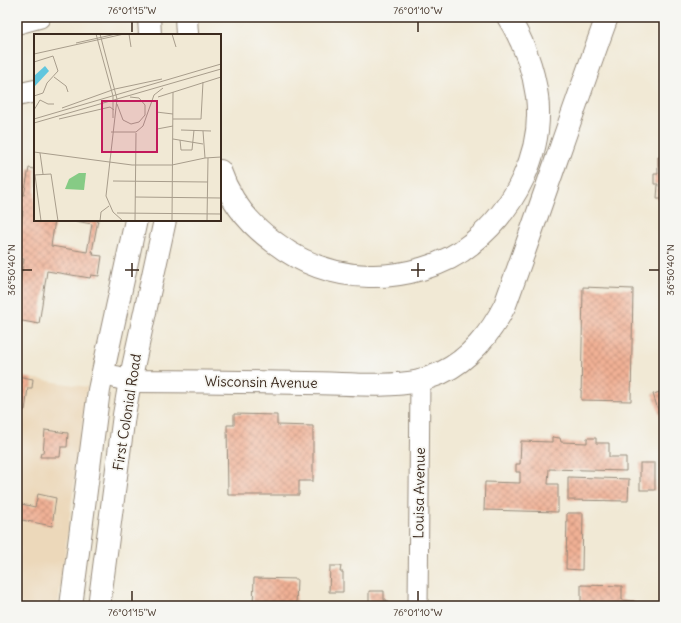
<svg xmlns="http://www.w3.org/2000/svg" width="681" height="623" viewBox="0 0 681 623" font-family="Delius,sans-serif">
  <defs>
    <pattern id="building-cross-hatch" width="8" height="8" patternUnits="userSpaceOnUse"><rect width="8" height="8" fill="#f0b094"/><path d="M0 0l8 8M0 8l8-8" fill="none" stroke="#c48f78"/></pattern>
  </defs>
  <rect width="100%" height="100%" fill="#f6f6f2"/>
  <filter id="ink" filterUnits="userSpaceOnUse"><feTurbulence type="fractalNoise" baseFrequency=".025" numOctaves="2"/><feDisplacementMap in="SourceGraphic" scale="8" xChannelSelector="R" yChannelSelector="G"/><feConvolveMatrix kernelMatrix="1 2 1 2 8 2 1 2 1" color-interpolation-filters="sRGB"/></filter>
  <filter id="wash" filterUnits="userSpaceOnUse"><feTurbulence type="fractalNoise" baseFrequency=".012" numOctaves="4" result="noise"/><feDisplacementMap in="SourceGraphic" scale="16" xChannelSelector="R" yChannelSelector="G"/><feGaussianBlur stdDeviation="0.9" result="paint"/><feColorMatrix in="noise" values="0 0 0 0 0 0 0 0 0 0 0 0 0 0 0 0 0 1.4 0 .05"/><feComposite in="paint" operator="in"/></filter>
  <g filter="url(#wash)">
    <rect width="100%" height="100%" fill="#f1e9d5"/>
    <!-- built -->
    <polygon fill="#ecd8ba" points="17,376 87,387 58,606 17,606"/>
    <g id="blocks">
      <!-- building -->
      <g fill="url(#building-cross-hatch)">
        <polygon points="663,65 664,65 664,84 661,83"/>
        <polygon points="658,157 664,158 664,199 657,199 658,184 654,184 654,174 658,174"/>
        <polygon points="29,168 35,169 35,220 55,220 51,246 87,252 92,224 70,220 98,220 92,252 94,252 93,255 102,256 99,276 91,275 90,278 47,271 39,324 17,320 17,293 18,293 24,259 17,258 17,247 23,211 17,210 17,194 24,195"/>
        <polygon points="583,287 633,289 631,401 581,400"/>
        <polygon points="17,376 33,379 32,388 28,388 25,410 17,409"/>
        <polygon points="664,391 664,418 661,419 653,394"/>
        <polygon points="234,414 277,415 277,425 313,426 313,481 299,481 299,495 228,495 227,425 234,425"/>
        <polygon points="45,430 68,433 67,447 61,447 60,457 40,457 41,453 43,453"/>
        <polygon points="552,437 560,438 561,442 587,443 587,438 596,438 596,443 609,443 609,457 626,457 626,471 549,469 548,484 558,484 558,512 484,510 485,482 520,483 520,472 516,472 516,464 520,464 521,441 552,442"/>
        <rect x="640" y="463" width="15" height="27"/>
        <polygon points="568,477 629,479 628,501 568,500"/>
        <polygon points="38,494 56,498 52,526 17,519 17,503 35,507"/>
        <polygon points="567,513 583,513 582,570 566,569"/>
        <polygon points="330,566 341,566 340,572 343,572 343,592 329,592"/>
        <polygon points="254,578 297,579 296,606 253,606"/>
        <polygon points="581,585 622,586 622,600 634,601 634,606 581,606"/>
        <polygon points="369,591 384,591 384,600 387,600 387,606 369,606"/>
      </g>
    </g>
  </g>
  <g filter="url(#ink)">
    <use href="#blocks" fill-opacity="0" stroke="#968a7a" stroke-width="1"/>
    <g fill="none" stroke-linecap="round" stroke-linejoin="round">
      <defs>
        <polyline id="minor" points="418,606 420,381"/>
        <g id="major">
          <polyline points="149,17 150,35"/>
          <polyline points="186,17 187,35"/>
          <path d="M116,377L130,381C189,381 248,382 307,383C345,383 383,388 420,381"/>
          <polyline points="71,606 99,390 136,220"/>
          <polyline points="99,606 124,415 130,381 165,220"/>
        </g>
        <g id="highway">
          <polyline points="17,23 39,17"/>
          <polyline points="187,34 187,35"/>
          <polyline points="17,95 35,91"/>
          <path d="M220,171C230,200 249,224 274,242C301,263 334,275 369,276C402,277 445,266 471,244C515,209 544,153 537,96C533,67 523,41 508,17"/>
          <path d="M420,381C427,378 434,376 441,373C469,360 491,333 505,305C540,209 572,113 607,17"/>
        </g>
      </defs>
      <!-- minor casing -->
      <use href="#minor" stroke="#968a7a" stroke-width="21"/>
      <!-- major casing -->
      <use href="#major" stroke="#968a7a" stroke-width="24"/>
      <!-- highway casing -->
      <use href="#highway" stroke="#968a7a" stroke-width="24"/>
      <!-- minor -->
      <use href="#minor" stroke="#fff" stroke-width="19"/>
      <!-- major -->
      <use href="#major" stroke="#fff" stroke-width="22"/>
      <!-- highway -->
      <use href="#highway" stroke="#fff" stroke-width="22"/>
    </g>
  </g>
  <!-- ticks -->
  <path fill="none" stroke="#3b2a1e" stroke-width="1.5" d="M132,22V32M418,22V32M132,263V277M418,263V277M22,270H32M125,270H139M411,270H425M649,270H659M132,591V601M418,591V601"/>
  <g text-anchor="middle" stroke-width="3.5" stroke-linejoin="round" paint-order="stroke">
    <!-- street labels -->
    <g font-size="14" fill="#3b2a1e" stroke="#f6f6f2">
      <text transform="translate(261 382) rotate(1)" y="5">Wisconsin Avenue</text>
      <text transform="translate(127 412) rotate(-81)" y="5">First Colonial Road</text>
      <text transform="translate(419 493) rotate(-89)" y="5">Louisa Avenue</text>
    </g>
  </g>
  <!-- overview -->
  <g transform="translate(34 34)">
    <rect width="187" height="187" fill="#f1e9d5"/>
    <path d="M45,139H52L50,156L31,155L35,145Z" fill="#86cb85"/>
    <path d="M11,32L15,37L1,52L0,42Z" fill="#61c6de"/>
    <path fill="none" stroke="#a89d8c" stroke-width="1" d="M62,0L79,62V84M66,0L83,65L72,162L79,178L89,187M95,0L97,13M138,0L142,13M42,9L82,0M0,20L90,0M0,28L19,22L24,37L13,49L9,59L0,62M20,43L32,52L34,58M124,63L187,43M83,70L89,86L97,90L105,88L111,81V71L105,64L96,63M28,74L81,55L128,45M0,76L6,66L14,70H20M122,78L139,80M0,85L187,30M25,85L76,73L80,76M139,85H167L169,48M0,89L187,35M123,95L139,92M147,96L177,97M169,97L171,124M77,98H102M102,98L109,92L120,61L129,54M139,105L169,110M146,106L147,116H158L160,96M0,118L98,131H138L171,124L187,123M6,119L9,140M0,141L17,140L24,187M1,141L7,187M79,147L174,148M101,163L187,164M83,179L187,180M66,187L67,178L75,172M101,187L102,99M138,187L139,58M173,187L174,124"/>
    <path fill="#c2185b" fill-opacity="0.15" stroke="#c2185b" stroke-width="2" d="M68,67H123V118H68Z"/>
    <rect width="187" height="187" fill="none" stroke="#3b2a1e" stroke-width="2"/>
  </g>
  <!-- margin -->
  <rect width="681" height="623" fill="none" stroke="#f6f6f2" stroke-width="44"/>
  <rect x="22" y="22" width="637" height="579" fill="none" stroke="#3b2a1e" stroke-width="1.5"/>
  <g font-size="10" text-anchor="middle" fill="#3b2a1e">
    <text x="132" y="14">76°01'15"W</text>
    <text x="418" y="14">76°01'10"W</text>
    <text transform="translate(11 270) rotate(-90)" y="4">36°50'40"N</text>
    <text transform="translate(670 270) rotate(-90)" y="4">36°50'40"N</text>
    <text x="132" y="616">76°01'15"W</text>
    <text x="418" y="616">76°01'10"W</text>
  </g>
</svg>
